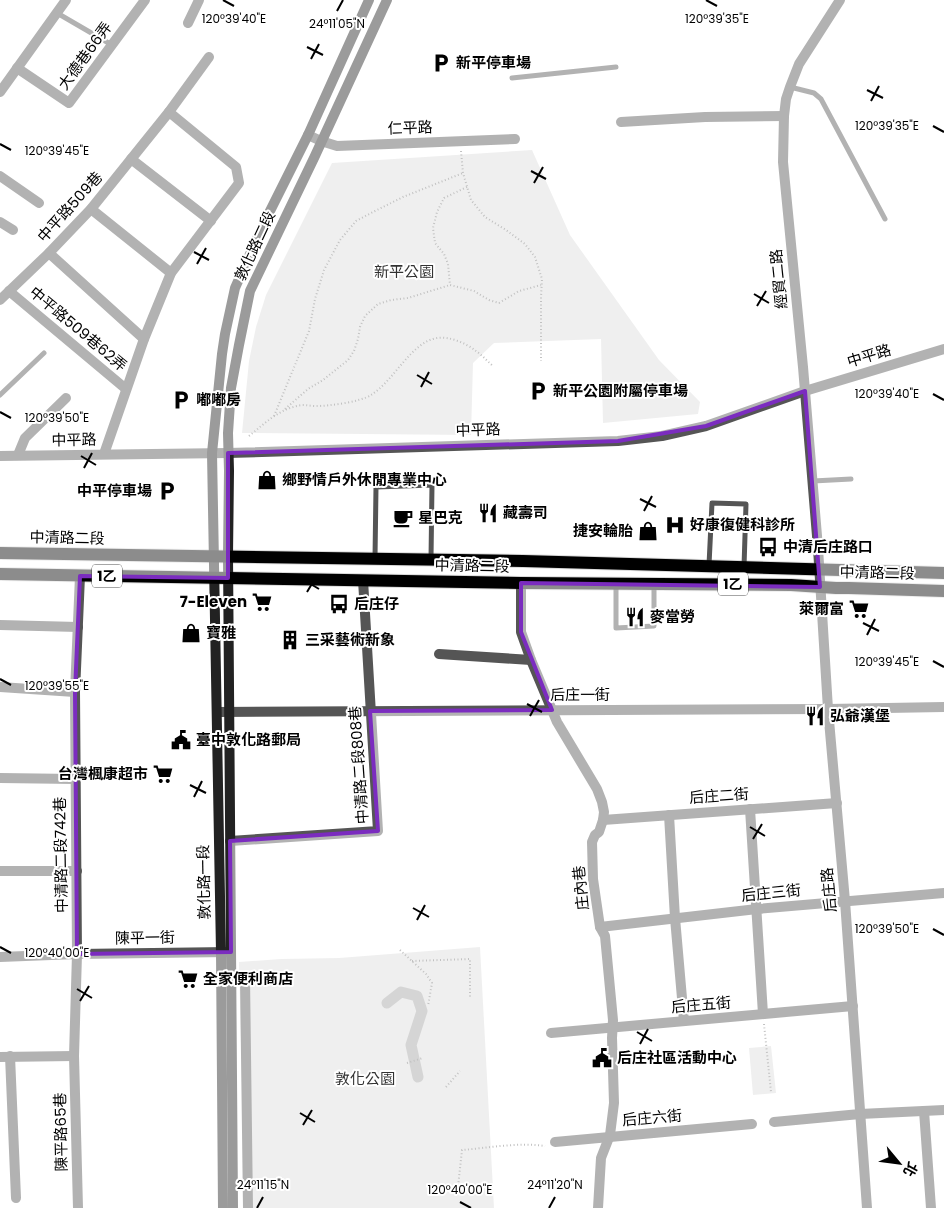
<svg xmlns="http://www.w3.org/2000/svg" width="944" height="1208" viewBox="0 0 944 1208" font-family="Poppins,'Noto Sans TC',sans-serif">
  <rect width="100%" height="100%" fill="#fff"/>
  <!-- green -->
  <g fill="#dcdcdc">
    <polygon points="532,150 570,235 659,360 700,402 698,414 603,423 601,339 494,343 473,363 471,435 242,433 249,361 256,327 266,295 332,163"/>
    <polygon points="480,947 494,1208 245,1208 239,962 281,959 339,958"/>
    <polygon points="771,1046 776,1093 753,1095 749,1048"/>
  </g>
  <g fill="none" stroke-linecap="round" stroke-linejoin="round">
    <!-- canal -->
    <polyline stroke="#a3a3a3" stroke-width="11" points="387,1003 401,992 417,996 422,1011 411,1045 418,1077"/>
    <defs>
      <g id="primary">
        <polyline points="0,553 523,561 944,573"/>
        <polyline points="0,574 521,583 791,585 836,588 849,588 944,591"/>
      </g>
    </defs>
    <!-- primary casing -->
    <use href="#primary" stroke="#dbdbdb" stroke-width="14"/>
    <!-- path -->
    <g stroke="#777" stroke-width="2" stroke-dasharray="1 2.5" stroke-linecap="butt">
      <polyline points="461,151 463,173 471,200 485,217 506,230 525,244 535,257 542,279 541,297 541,361"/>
      <polyline points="467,187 444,198 437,212 433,228 435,243 444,254 448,264 450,285 474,291 489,300 499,303 519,291 541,285"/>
      <polyline points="285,409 308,389 323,380 348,360 354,351 358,339 360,327 365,316 378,304 391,300 408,298 450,285"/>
      <polyline points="274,416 309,331 315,299 324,270 340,240 356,221 375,211 403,197 463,173"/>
      <path d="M249,436C264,424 278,410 297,406C303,404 309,406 316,406C330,406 360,402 371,395C394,381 411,342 437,338C449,336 466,343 476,351C482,355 487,361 493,366"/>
      <polyline points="400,950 426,974 432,983 428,1006"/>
      <polyline points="412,961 470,959 470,997"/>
      <polyline points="764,1024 771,1092"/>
      <polyline points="407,1063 423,1058"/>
      <polyline points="446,1087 460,1071"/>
      <path d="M457,1196L462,1150C487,1148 520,1142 545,1146"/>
    </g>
    <!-- lane -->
    <g stroke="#555" stroke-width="5">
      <polyline points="57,13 112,45"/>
      <polyline points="512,78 616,67"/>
      <polyline points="790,87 814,93 821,99 885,219"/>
      <polyline points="0,395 44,353"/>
      <polyline points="813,481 851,479"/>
      <polyline points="375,558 376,487 432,485 431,559"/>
      <polyline points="709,565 712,503 746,504 744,567"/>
      <polyline points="616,584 616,628 654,626 654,586"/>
    </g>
    <!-- street -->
    <g stroke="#555" stroke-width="10">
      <polyline points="840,0 799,64 790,87 786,99 784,116 783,162 803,367 818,548 828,709 845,901 867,1208"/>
      <polyline points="188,23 199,0"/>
      <polyline points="17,68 69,103 145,0"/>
      <polyline points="0,92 66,0"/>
      <polyline points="621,122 705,117 784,116"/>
      <polyline points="308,135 321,141 337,146 515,139"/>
      <polyline points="131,159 211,221"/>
      <polyline points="0,176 39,203"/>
      <polyline points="91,209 171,273"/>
      <polyline points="0,222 13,230"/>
      <polyline points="49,253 144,339"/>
      <polyline points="9,291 126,389"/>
      <polyline points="0,300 49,253 91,209 169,112 209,57"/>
      <polyline points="104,454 144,339 171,273 239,183 236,167 169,112"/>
      <polyline points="18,455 25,438 66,398"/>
      <polyline points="0,456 228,453 618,441 662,436 706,426 805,391 944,349"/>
      <polyline points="521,583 521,632 531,660 557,722 597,789 602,802 604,812 603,820 599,832 595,835 592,842 593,879 600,927 605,936 613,1020 612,1038 614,1103 610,1135 601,1158 598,1208"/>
      <polyline points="0,625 78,627"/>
      <polyline points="439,654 531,660"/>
      <polyline points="0,687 75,692"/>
      <polyline points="217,712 828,709 944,707"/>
      <polyline points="0,778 75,779"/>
      <polyline points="750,809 763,1014"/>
      <polyline points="669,815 675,918 684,1021"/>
      <polyline points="603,820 837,803"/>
      <polyline points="230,841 378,831 363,580"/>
      <polyline points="0,871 77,871"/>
      <polyline points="600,927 757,909 944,893"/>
      <polyline points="0,957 77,954 229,952"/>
      <polyline points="245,977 248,1208"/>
      <polyline points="551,1033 853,1006"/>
      <polyline points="10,1056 16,1198"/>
      <polyline points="0,1057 74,1056"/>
      <polyline points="924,1111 931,1208"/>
      <polyline points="774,1122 860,1114 944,1110"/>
      <polyline points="555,1142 752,1124"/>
      <polyline points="78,1208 74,1056 77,954 75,692 80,576"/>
    </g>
    <!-- secondary -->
    <g stroke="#222" stroke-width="10">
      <polyline points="223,1208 221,952 212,453 222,354 225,334 235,288 262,227 308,135 369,0"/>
      <polyline points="233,1208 228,556 229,471 228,433 231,388 239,345 250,291 314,158 387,0"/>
    </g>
    <!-- primary -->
    <use href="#primary" stroke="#000" stroke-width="12"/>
  </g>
  <!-- marked area -->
  <path d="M0 0H944V1208H0ZM805,391L820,587L521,583V632L552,710L370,711L378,831L230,841L231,952L77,954L75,692L80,576L228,578V453L618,441L706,426Z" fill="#fff" fill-opacity=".55" fill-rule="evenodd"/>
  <path fill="none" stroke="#7b2cbf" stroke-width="4" stroke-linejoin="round" d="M805,391L820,587L521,583V632L552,710L370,711L378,831L230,841L231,952L77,954L75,692L80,576L228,578V453L618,441L706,426Z"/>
  <!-- ticks -->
  <path fill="none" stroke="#000" stroke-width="2" d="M223,0L234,6M706,0L717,6M337,11L343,0M307,47L323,55M311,59L319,44M867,90L883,98M871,101L879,86M933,126L944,132M0,144L11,150M531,171L546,179M534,183L543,167M194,252L209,260M197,264L206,248M754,294L769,303M757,306L766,291M417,375L432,384M421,387L429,372M933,394L944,400M0,412L11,418M81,456L96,465M84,468L92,453M640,499L656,507M644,511L652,496M304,580L319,589M307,592L316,577M863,623L879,631M867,635L875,619M933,661L944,667M0,679L11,685M527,704L542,712M530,716L539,700M190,785L206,793M194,797L202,781M750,827L765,836M753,839L762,824M413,908L429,917M417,920L425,905M933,929L944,935M0,947L11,953M77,989L92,998M80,1001L89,986M637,1032L652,1041M640,1044L648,1029M300,1113L315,1122M303,1125L312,1110M460,1202L471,1208M257,1208L263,1197M549,1208L555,1197"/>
  <!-- icons -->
  <defs>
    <symbol id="parking-bare" viewBox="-9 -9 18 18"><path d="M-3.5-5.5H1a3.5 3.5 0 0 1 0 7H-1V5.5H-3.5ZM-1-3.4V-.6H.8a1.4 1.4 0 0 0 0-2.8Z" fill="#000" stroke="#fff" stroke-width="2.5" paint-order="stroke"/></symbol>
    <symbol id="shop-bare" viewBox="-9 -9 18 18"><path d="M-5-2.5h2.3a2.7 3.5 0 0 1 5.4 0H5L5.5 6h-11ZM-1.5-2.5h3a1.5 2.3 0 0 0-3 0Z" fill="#000" stroke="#fff" stroke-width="2.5" paint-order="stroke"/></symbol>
    <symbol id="restaurant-bare" viewBox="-9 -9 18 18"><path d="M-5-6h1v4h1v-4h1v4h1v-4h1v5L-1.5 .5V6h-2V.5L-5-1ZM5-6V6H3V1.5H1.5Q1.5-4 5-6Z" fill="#000" stroke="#fff" stroke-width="2.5" paint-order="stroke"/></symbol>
    <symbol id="cafe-bare" viewBox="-9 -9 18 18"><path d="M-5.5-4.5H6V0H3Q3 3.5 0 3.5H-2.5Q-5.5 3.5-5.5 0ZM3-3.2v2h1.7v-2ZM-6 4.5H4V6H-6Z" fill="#000" stroke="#fff" stroke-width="2.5" paint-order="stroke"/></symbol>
    <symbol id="hospital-bare" viewBox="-9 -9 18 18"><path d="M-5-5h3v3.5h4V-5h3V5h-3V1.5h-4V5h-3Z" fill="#000" stroke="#fff" stroke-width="2.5" paint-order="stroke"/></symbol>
    <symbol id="bus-bare" viewBox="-9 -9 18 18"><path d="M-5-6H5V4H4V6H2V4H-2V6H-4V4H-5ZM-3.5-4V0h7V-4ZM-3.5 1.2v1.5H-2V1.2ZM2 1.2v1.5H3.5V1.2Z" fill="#000" stroke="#fff" stroke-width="2.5" paint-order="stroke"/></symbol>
    <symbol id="supermarket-bare" viewBox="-9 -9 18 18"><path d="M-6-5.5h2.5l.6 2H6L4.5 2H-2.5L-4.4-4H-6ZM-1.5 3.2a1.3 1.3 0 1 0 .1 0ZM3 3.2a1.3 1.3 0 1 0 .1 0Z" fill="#000" stroke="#fff" stroke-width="2.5" paint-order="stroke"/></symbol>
    <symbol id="building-bare" viewBox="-9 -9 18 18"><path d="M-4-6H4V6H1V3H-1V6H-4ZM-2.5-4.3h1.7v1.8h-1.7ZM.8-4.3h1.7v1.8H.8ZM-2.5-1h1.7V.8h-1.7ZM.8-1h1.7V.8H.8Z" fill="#000" stroke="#fff" stroke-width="2.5" paint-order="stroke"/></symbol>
    <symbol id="civic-bare" viewBox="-9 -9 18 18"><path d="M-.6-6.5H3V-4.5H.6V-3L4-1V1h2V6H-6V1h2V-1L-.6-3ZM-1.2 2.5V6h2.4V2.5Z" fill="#000" stroke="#fff" stroke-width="2.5" paint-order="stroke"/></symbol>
  </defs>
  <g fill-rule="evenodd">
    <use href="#parking-bare" x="427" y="49" width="28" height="28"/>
    <use href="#parking-bare" x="524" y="377" width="28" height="28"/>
    <use href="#parking-bare" x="167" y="386" width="28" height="28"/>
    <use href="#shop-bare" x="253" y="466" width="28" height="28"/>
    <use href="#parking-bare" x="153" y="477" width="28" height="28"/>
    <use href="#restaurant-bare" x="474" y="499" width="28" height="28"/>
    <use href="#cafe-bare" x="389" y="504" width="28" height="28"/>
    <use href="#hospital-bare" x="661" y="511" width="28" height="28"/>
    <use href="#shop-bare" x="634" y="517" width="28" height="28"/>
    <use href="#bus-bare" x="754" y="533" width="28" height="28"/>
    <use href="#supermarket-bare" x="248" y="588" width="28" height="28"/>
    <use href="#bus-bare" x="325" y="590" width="28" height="28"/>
    <use href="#supermarket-bare" x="845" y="595" width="28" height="28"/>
    <use href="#restaurant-bare" x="621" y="603" width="28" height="28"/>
    <use href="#shop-bare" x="177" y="619" width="28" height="28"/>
    <use href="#building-bare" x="276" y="626" width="28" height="28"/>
    <use href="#restaurant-bare" x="801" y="702" width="28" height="28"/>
    <use href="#civic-bare" x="167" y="726" width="28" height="28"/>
    <use href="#supermarket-bare" x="149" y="760" width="28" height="28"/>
    <use href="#supermarket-bare" x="174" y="965" width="28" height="28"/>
    <use href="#civic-bare" x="588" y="1044" width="28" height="28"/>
  </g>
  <g text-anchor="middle" stroke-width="4" stroke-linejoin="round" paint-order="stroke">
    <!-- shield labels -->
    <g fill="#fff" stroke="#4c4c4c" stroke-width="1">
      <rect x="92" y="564.5" width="30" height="23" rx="4"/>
      <rect x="718" y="572.5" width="30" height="23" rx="4"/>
    </g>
    <g font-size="14" font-weight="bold" fill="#000">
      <text x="107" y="581">1乙</text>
      <text x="733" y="589">1乙</text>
    </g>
    <!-- street labels -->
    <g font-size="15" fill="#000" stroke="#fff">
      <text transform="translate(85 56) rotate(-54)" y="5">大德巷66弄</text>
      <text transform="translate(410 128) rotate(-2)" y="5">仁平路</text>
      <text transform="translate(70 207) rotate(-48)" y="5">中平路509巷</text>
      <text transform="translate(255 246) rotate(-65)" y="5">敦化路二段</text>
      <text transform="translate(779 279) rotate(-96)" y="5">經貿二路</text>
      <text transform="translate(78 329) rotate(40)" y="5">中平路509巷62弄</text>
      <text transform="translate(869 356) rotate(-17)" y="5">中平路</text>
      <text transform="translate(478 430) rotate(-2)" y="5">中平路</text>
      <text transform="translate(74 440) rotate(-1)" y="5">中平路</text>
      <text transform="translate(67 538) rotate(1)" y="5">中清路二段</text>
      <text transform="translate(472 566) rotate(1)" y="5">中清路二段</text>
      <text transform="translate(877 573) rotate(1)" y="5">中清路二段</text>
      <text x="580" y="700">后庄一街</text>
      <text transform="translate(359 765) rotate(-94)" y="5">中清路二段808巷</text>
      <text transform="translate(719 796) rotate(-4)" y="5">后庄二街</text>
      <text transform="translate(61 855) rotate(-91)" y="5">中清路二段742巷</text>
      <text transform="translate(204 882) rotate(-91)" y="5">敦化路一段</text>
      <text transform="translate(581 888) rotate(-96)" y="5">庄內巷</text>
      <text transform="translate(829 890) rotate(-95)" y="5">后庄路</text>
      <text transform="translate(771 893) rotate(-6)" y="5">后庄三街</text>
      <text transform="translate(145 938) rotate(-1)" y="5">陳平一街</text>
      <text transform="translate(701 1005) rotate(-5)" y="5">后庄五街</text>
      <text transform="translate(652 1118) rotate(-5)" y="5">后庄六街</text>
      <text transform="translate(61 1132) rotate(-91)" y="5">陳平路65巷</text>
    </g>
    <!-- poi labels -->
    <g font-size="15" font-weight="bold" fill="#000" stroke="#fff" text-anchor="start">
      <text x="456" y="68">新平停車場</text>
      <text x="553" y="396">新平公園附屬停車場</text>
      <text x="196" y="405">嘟嘟房</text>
      <text x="282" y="485">鄉野情戶外休閒專業中心</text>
      <text x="152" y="496" text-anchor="end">中平停車場</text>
      <text x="503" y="518">藏壽司</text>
      <text x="418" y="523">星巴克</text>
      <text x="690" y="530">好康復健科診所</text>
      <text x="633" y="536" text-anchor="end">捷安輪胎</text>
      <text x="783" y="552">中清后庄路口</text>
      <text x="247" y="607" text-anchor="end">7-Eleven</text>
      <text x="354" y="609">后庄仔</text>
      <text x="844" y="614" text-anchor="end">萊爾富</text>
      <text x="650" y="622">麥當勞</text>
      <text x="206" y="638">寶雅</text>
      <text x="305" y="645">三采藝術新象</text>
      <text x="830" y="721">弘爺漢堡</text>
      <text x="196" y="745">臺中敦化路郵局</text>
      <text x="148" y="779" text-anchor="end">台灣楓康超市</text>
      <text x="203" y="984">全家便利商店</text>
      <text x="617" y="1063">后庄社區活動中心</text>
    </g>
    <!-- park labels -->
    <g font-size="15" fill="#333" stroke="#fff">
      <text x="404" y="277">新平公園</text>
      <text x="365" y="1084">敦化公園</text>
    </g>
  </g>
  <g font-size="12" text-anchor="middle" fill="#000" stroke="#fff" stroke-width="4" stroke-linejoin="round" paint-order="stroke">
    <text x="234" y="23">120°39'40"E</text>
    <text x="717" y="23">120°39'35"E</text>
    <text x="337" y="28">24°11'05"N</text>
    <text x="887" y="130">120°39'35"E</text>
    <text x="57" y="155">120°39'45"E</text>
    <text x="887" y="398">120°39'40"E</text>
    <text x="57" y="422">120°39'50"E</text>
    <text x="887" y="666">120°39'45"E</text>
    <text x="57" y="690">120°39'55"E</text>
    <text x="887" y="933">120°39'50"E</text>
    <text x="57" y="957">120°40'00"E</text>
    <text x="263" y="1189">24°11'15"N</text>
    <text x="555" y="1189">24°11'20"N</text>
    <text x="460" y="1194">120°40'00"E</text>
  </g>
  <!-- north arrow -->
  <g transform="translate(899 1163) rotate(119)" stroke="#ffffff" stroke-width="4" paint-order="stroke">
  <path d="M0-4L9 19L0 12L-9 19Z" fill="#000000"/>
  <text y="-8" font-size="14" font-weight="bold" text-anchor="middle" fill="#000000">北</text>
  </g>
</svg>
